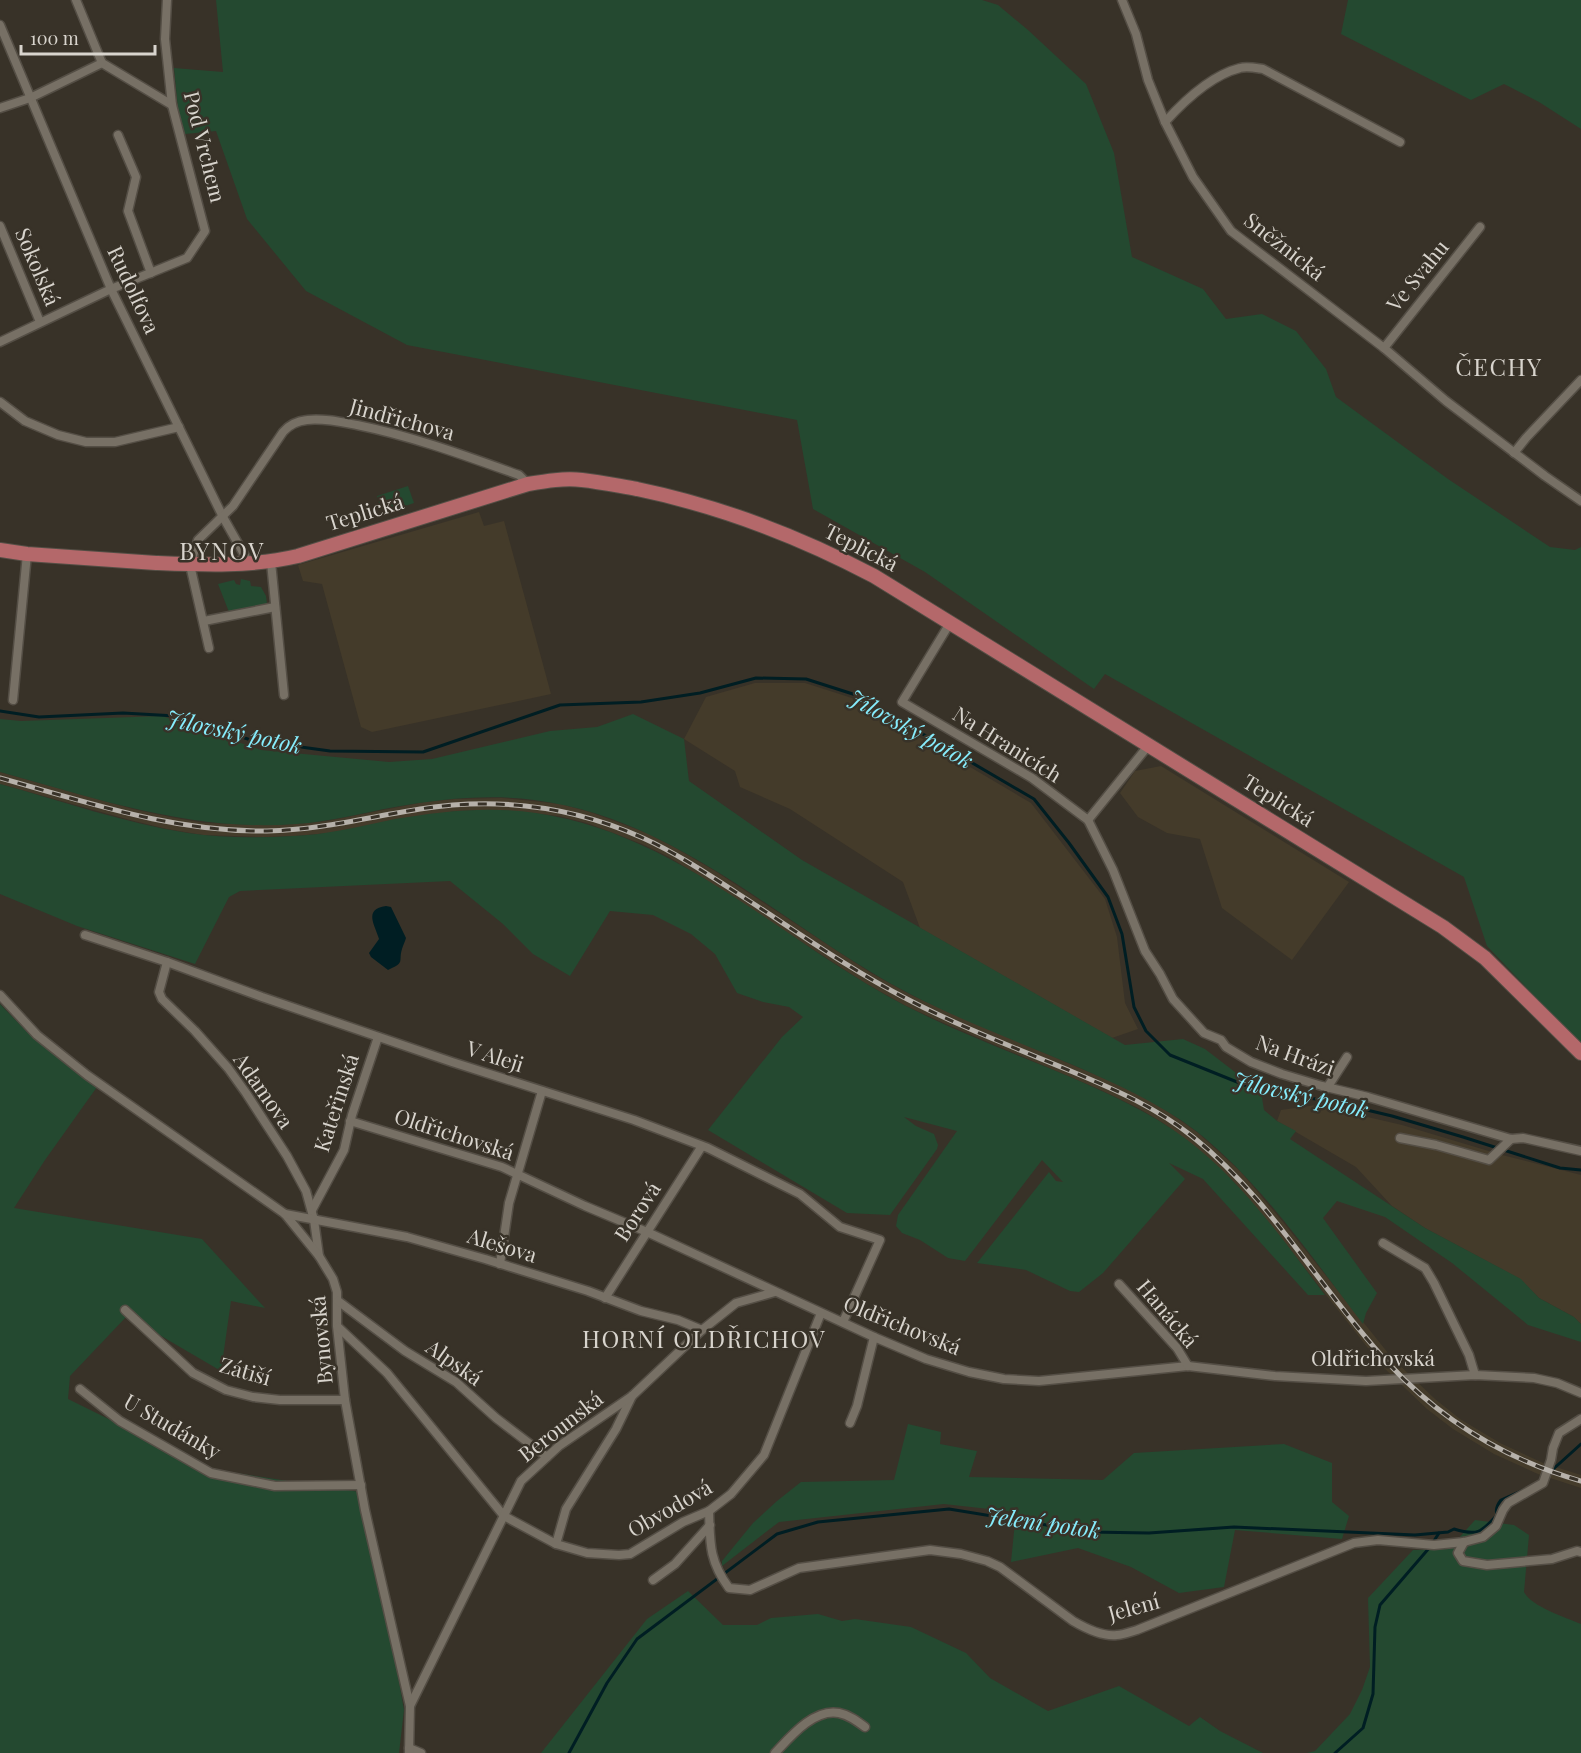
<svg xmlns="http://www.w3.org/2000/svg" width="1581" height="1753" viewBox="0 0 1581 1753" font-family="'Playfair Display',serif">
  <rect width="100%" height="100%" fill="#383228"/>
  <!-- built -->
  <g fill="#443b2a">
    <polygon points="479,512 484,526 504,521 551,694 372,732 361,727 322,584 303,581 298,565"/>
    <polygon points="755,683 805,683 855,699 1031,803 1105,899 1117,937 1125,1003 1138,1029 1112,1038 920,928 903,882 790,809 740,787 735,771 684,739 706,697"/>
    <polygon points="1161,766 1349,882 1292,960 1222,908 1200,839 1167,833 1138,817 1120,793 1135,771"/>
    <polygon points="0,772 133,809 170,817 204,823 263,825 295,824 327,821 424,802 455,799 502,798 561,804 590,812 647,833 674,847 715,871 871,973 911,995 951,1013 1108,1080 1146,1098 1170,1113 1197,1132 1241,1172 1283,1222 1392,1358 1435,1399 1460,1419 1500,1443 1543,1463 1581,1475 1581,1488 1538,1474 1494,1454 1453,1429 1427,1409 1383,1367 1274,1229 1232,1180 1189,1142 1163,1123 1140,1109 1103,1091 946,1024 906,1006 865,983 709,882 669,857 642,844 587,823 559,816 501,810 456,811 329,833 296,836 263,837 203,835 167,829 130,820 0,784"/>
    <polygon points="1316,1105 1402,1125 1502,1155 1581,1175 1581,1324 1574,1317 1539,1298 1520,1279 1425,1228 1392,1206 1356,1167 1277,1121 1281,1110"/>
  </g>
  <!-- green -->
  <g fill="#244930">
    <polygon points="216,0 982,0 998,5 1028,30 1086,84 1114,153 1132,257 1203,289 1226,319 1262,314 1296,331 1326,369 1336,397 1448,479 1550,547 1575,550 1581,547 1581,1045 1487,946 1464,877 1105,674 1094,689 925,572 813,509 797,420 407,345 306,291 247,219 216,131 185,134 178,109 174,68 223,72"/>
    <polygon points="1348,0 1581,0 1581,129 1539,102 1504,84 1471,100 1341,34"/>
    <polygon points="408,486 414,503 382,514 377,496"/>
    <polygon points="241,579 250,581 251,586 261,587 266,596 267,604 229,612 218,584 234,580 236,584 240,585"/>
    <path d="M633,714L684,739L689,781L802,860L1125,1045L1183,1039L1205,1049L1261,1092L1264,1110L1277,1121L1296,1131L1290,1139L1425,1228L1521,1279L1539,1298L1574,1317L1581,1324V1342L1528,1325L1452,1263L1385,1217L1337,1201L1323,1218L1377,1293L1366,1313L1363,1324C1313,1259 1261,1182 1196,1131C1158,1102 1116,1084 1073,1065C1019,1042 962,1021 910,994C785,929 679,818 534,800C488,794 441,799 395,807C362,813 330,822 296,824C191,832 99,799 0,772V719L21,721L162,716L261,750L389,762L432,759L550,731L597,727Z"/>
    <path d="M0,784C62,801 124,823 188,833C222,838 258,838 292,836C327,835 361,826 395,819C442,811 489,806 536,813C677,833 782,941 904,1005C957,1032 1013,1053 1068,1076C1110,1094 1150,1112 1186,1139C1242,1181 1283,1240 1325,1295H1308L1203,1179L1169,1163L1185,1179L1103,1273L1079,1292L1070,1291L1026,1270L977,1263L1049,1172L1056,1181L1063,1182L1042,1160L965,1261L948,1258L920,1240L902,1233L896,1226L898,1215L957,1131L904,1117L916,1126L934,1134L938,1145L937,1149L890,1215L847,1213L708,1130L782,1037L803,1017L789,1007L763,1002L737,993L715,954L691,934L653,915L610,911L570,976L533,954L503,924L450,881L240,891L229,897L195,964L77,926L0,894Z"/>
    <polygon points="0,1004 29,1034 97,1087 45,1160 14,1208 202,1239 265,1308 231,1301 221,1371 127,1316 70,1376 68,1399 210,1469 366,1493 404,1710 399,1753 0,1753"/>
    <polygon points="908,1424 941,1432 940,1444 977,1451 969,1477 1103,1480 1134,1453 1284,1444 1332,1463 1332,1502 1349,1516 1342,1539 1235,1530 1224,1587 1179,1593 1131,1567 1078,1548 1011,1562 1016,1512 944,1504 779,1522 722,1566 722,1561 753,1523 777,1501 801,1482 894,1480"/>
    <path d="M1475,1520L1514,1525L1529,1535L1524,1592C1532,1607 1565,1617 1581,1624V1753H1307L1315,1751L1350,1714L1362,1690L1370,1667L1368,1598L1413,1550L1449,1549Z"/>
    <polygon points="688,1591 723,1625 757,1625 771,1618 818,1614 842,1621 855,1619 911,1627 966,1653 990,1678 1048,1711 1119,1686 1189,1726 1200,1717 1220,1731 1263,1753 541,1753 647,1619"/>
  </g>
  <!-- water -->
  <path fill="#001e23" d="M386,906L391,907L406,938C405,942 403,945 402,949C398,962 406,962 388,970L371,957L369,953L379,939C375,925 363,909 386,906Z"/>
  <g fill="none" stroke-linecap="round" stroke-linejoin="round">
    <!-- stream -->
    <g stroke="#001e23" stroke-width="3">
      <polyline points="0,711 39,717 123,713 176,716 251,740 330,751 423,752 560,705 641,702 700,693 756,678 806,679 856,695 1034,799 1069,843 1108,897 1122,934 1134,1007 1146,1031 1170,1055 1247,1086 1281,1095 1325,1100 1392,1116 1463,1137 1560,1168 1581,1170"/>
      <polyline points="1550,1472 1581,1444"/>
      <path d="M569,1753L607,1683L637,1639L777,1534L818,1522L949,1509L1089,1532L1149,1533L1234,1527L1415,1535L1448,1532L1454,1529C1477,1536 1481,1533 1497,1515C1495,1509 1497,1505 1501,1500L1528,1488"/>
      <polyline points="1335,1753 1363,1728 1373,1694 1375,1627 1380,1605 1430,1547 1439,1533"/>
    </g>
    <defs>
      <g id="street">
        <polyline points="76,0 102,63 172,105"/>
        <polyline points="1122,0 1136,34 1148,80 1165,122 1193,177 1231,231 1384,348 1446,401 1545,476 1581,501"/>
        <polyline points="0,25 111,289 223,517 249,563"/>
        <polyline points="0,108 30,98 102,63"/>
        <path d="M1165,122C1184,101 1212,75 1240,68C1247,66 1256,68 1263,69L1400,142"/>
        <polyline points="118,135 136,177 128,211 151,273"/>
        <polyline points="0,226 40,322"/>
        <polyline points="0,342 111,289 187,258 205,231 172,105 165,39 167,0"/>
        <polyline points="1384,348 1480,227"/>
        <polyline points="0,402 25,421 58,435 86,442 115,442 179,427"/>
        <polyline points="1514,453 1526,438 1581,380"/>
        <polyline points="271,562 284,695"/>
        <polyline points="204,621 275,607"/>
        <polyline points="950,623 902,702 1032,778 1088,820 1148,746"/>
        <path d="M209,648L190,565L198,540L233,506L283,432C289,425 297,421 307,420C323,418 341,422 357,425C412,436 466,456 519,475L528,484"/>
        <polyline points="13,700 27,554"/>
        <polyline points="1088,820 1113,870 1145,951 1160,974 1173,999 1204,1033 1221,1040 1226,1047 1251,1062 1282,1074 1322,1086 1368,1097 1511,1139 1523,1138 1581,1151"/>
        <polyline points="85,935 167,962 262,997 452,1062 634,1120 708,1148 800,1194 840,1227 880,1240 843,1322"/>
        <polyline points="167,962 159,992 162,999 195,1031 228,1068 246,1093 287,1156 306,1191 314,1220 319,1256"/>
        <polyline points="0,995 37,1035 87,1075 285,1214 319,1256 333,1279 337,1292 337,1326 345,1400 365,1510 410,1706"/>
        <polyline points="1327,1088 1347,1057"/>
        <polyline points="350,1121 502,1167 585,1206 647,1232 874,1337 926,1359 969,1372 1004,1379 1039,1381 1188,1366 1275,1376 1366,1381 1475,1375 1534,1378 1557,1383 1581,1393"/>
        <polyline points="1400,1138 1436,1145 1489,1160 1511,1139"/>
        <polyline points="312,1210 344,1150 352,1115 378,1037"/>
        <polyline points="285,1214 407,1237 485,1259 588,1291 641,1311 678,1320 702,1330"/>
        <polyline points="1383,1243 1425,1268 1434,1283 1469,1355 1475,1375"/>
        <polyline points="500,1264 509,1203 542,1091"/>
        <polyline points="1119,1284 1177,1348 1188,1366"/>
        <polyline points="605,1298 702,1146"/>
        <polyline points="338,1301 405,1351 456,1382 496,1418 547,1457"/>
        <polyline points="125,1310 193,1373 226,1390 253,1397 280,1400 345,1400"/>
        <polyline points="338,1327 387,1373 504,1516 556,1544 587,1553 619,1555 630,1554 683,1522 709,1511 731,1494 764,1455 821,1313"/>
        <polyline points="80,1389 120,1421 211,1473 275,1486 361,1485"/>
        <polyline points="850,1423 857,1406 874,1337"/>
        <path d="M709,1511C710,1543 709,1561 729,1588L750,1590L799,1568L930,1550L961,1554L987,1561L1000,1567L1073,1621C1085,1628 1102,1637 1117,1635C1123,1635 1130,1632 1137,1630L1354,1543L1378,1540L1434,1545L1464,1542L1483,1537L1496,1526L1503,1510L1508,1503L1543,1483L1551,1460L1553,1448L1559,1433L1581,1419"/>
        <polyline points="1464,1542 1458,1553 1463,1561 1487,1565 1552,1559 1577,1551 1581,1552"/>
        <polyline points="556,1544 566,1509 616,1429 632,1396"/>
        <polyline points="653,1580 675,1564 710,1525"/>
        <polyline points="409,1748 421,1753"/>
        <polyline points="409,1753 410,1706 521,1481 559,1446 632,1396 702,1330 736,1303 775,1292"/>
        <path d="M775,1753C790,1737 814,1708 839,1713C849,1715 857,1721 865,1727"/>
      </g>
      <path id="primary" d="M0,550L27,554C70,557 113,560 156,563C205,565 250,567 298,556L528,484C546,481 564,478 582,480C601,482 619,486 637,489C719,506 800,537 874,576L1443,927L1485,958L1581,1053"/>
    </defs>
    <!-- street casing -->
    <use href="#street" stroke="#544e45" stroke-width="11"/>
    <!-- primary casing -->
    <use href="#primary" stroke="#544e45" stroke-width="16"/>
    <!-- street -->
    <use href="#street" stroke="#777065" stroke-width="8"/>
    <!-- primary -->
    <use href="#primary" stroke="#b4686a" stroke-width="14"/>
    <defs>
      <path id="rail" d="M0,778C90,803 173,832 267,831C319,830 369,817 420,809C496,797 572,806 643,838C676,853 706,873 737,893C793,929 847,968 907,999C960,1027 1018,1049 1073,1072C1116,1090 1157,1108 1193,1137C1272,1200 1321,1291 1389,1364C1442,1421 1507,1460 1581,1481"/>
    </defs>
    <!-- rail casing -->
    <use href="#rail" stroke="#b6b1aa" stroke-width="5"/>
    <!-- rail -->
    <use href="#rail" stroke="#383228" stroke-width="3" stroke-dasharray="9" stroke-linecap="butt"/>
  </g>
  <g text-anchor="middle" stroke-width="5" stroke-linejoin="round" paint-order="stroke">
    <!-- street labels -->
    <g font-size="21" fill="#d8d4cd" stroke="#383228">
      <text transform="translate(204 147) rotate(76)" y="7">Pod Vrchem</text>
      <text transform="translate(1284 247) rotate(38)" y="7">Sněžnická</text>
      <text transform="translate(37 267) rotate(67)" y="7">Sokolská</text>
      <text transform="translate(1418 276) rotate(-51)" y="7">Ve Svahu</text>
      <text transform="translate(133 290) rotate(65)" y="7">Rudolfova</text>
      <text transform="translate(402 420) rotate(15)" y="7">Jindřichova</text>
      <text transform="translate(365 513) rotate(-17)" y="7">Teplická</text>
      <text transform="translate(861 548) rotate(27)" y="7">Teplická</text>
      <text transform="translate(1007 745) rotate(32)" y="7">Na Hranicích</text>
      <text transform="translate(1278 801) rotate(32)" y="7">Teplická</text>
      <text transform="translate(1295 1056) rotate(20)" y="7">Na Hrázi</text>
      <text transform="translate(495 1057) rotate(18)" y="7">V Aleji</text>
      <text transform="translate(263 1091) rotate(55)" y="7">Adamova</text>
      <text transform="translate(337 1103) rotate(-72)" y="7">Kateřinská</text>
      <text transform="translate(454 1135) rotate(18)" y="7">Oldřichovská</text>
      <text transform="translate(638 1212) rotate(-57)" y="7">Borová</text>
      <text transform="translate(502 1246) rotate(17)" y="7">Alešova</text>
      <text transform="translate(1167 1314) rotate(50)" y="7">Hanácká</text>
      <text transform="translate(902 1326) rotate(22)" y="7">Oldřichovská</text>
      <text transform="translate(322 1340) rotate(-95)" y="7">Bynovská</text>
      <text x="1373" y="1366">Oldřichovská</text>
      <text transform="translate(454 1363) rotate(35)" y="7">Alpská</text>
      <text transform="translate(245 1372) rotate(16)" y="7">Zátiší</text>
      <text transform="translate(172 1427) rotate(30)" y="7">U Studánky</text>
      <text transform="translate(561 1427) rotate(-38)" y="7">Berounská</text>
      <text transform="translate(670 1509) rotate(-30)" y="7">Obvodová</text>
      <text transform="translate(1134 1608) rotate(-15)" y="7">Jelení</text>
    </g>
    <!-- water labels -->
    <g font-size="22" font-style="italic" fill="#86ecfc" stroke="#383228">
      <text transform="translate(911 729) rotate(29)" y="8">Jílovský potok</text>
      <text transform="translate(234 732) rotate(12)" y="8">Jílovský potok</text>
      <text transform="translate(1301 1095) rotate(13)" y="8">Jílovský potok</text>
      <text transform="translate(1043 1523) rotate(8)" y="8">Jelení potok</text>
    </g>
    <!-- quarter labels -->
    <g font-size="24" letter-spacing="1.5" fill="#d8d4cd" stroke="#383228">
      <text x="1499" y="376">ČECHY</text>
      <text x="222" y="560">BYNOV</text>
      <text x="704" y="1348">HORNÍ OLDŘICHOV</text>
    </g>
  </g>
  <!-- scale -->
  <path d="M21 45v9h134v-9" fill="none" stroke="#d8d4cd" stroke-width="3"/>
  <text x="30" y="45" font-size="18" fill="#d8d4cd" stroke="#383228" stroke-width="4.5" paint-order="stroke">100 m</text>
</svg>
